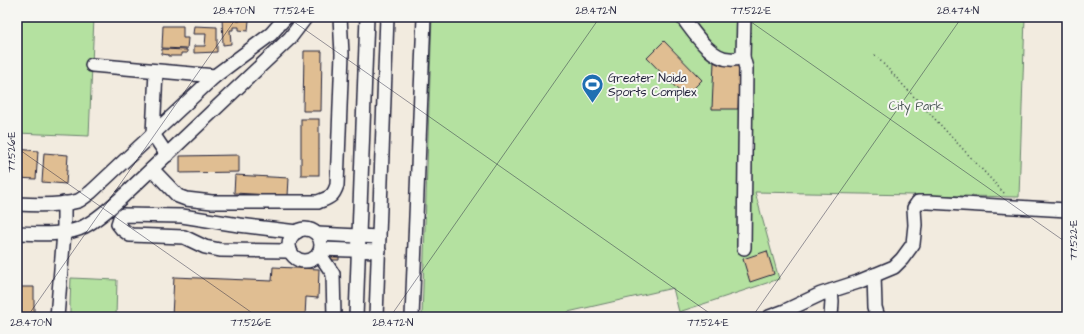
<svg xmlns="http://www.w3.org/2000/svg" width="1084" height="334" viewBox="0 0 1084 334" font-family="'Architects Daughter',sans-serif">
  <rect width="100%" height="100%" fill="#f2ebdf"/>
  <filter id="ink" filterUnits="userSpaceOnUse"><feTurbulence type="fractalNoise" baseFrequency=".025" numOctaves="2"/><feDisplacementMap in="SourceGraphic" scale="8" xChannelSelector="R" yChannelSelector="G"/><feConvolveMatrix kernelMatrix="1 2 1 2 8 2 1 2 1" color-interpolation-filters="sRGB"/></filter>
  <g filter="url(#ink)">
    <!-- green -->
    <g fill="#b4e1a0" stroke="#6b826e">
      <polygon points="17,17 94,17 89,136 17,133"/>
      <polygon points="432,17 1025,17 1019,197 755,192 779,279 679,312 673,288 568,312 569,317 422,317"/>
      <polygon points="71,278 117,280 116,317 70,317 70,303"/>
    </g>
    <!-- building -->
    <g fill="#e0be92" stroke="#22223b">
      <polygon points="222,17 237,17 237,21 240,21 240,20 249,20 248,31 239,30 239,27 233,27 233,30 230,30 231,44 223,45"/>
      <polygon points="163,26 183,26 183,38 188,38 187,49 162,48"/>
      <polygon points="194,26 217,27 217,52 194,53 194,46 205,46 206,34 193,34"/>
      <polygon points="664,41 702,80 685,97 647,58"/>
      <polygon points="162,49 187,50 187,53 181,53 181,56 169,56 169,55 162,54"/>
      <polygon points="304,51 322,51 321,111 303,111"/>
      <polygon points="714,62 740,63 738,109 712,109"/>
      <rect x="301" y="119" width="18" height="56"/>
      <polygon points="17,149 38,151 36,179 17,178"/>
      <polygon points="44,153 68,155 66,184 42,182"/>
      <polygon points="239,155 239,172 180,173 180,156"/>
      <polygon points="235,175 289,178 288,196 234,193"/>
      <polygon points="331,228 339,228 339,260 330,260"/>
      <polygon points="767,251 774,274 750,282 743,259"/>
      <polygon points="273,267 319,269 318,298 306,297 305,317 172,317 174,277 272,281"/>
      <polygon points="17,287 34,287 34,317 25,317 25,315 17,315"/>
    </g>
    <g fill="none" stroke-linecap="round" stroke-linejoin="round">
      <defs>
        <g id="minor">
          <path d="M682,17C693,31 710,59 730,59C734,60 739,58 743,57"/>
          <polyline points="92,65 215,76"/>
          <polyline points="156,71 153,134 167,155"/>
          <path d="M152,169L178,196L186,199L212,202H318C330,197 333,197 337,185L342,54L340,17"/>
          <path d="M17,204C36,205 60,206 78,201C82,199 87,195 91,192L215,76L271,34L286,17"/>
          <circle cx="305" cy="245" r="16"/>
          <path d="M17,233C37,234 68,236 85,226C98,219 109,209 120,199L290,38L306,17"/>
          <polyline points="317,234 379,237"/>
          <polyline points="744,248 746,68 743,57 744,17"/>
          <polyline points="321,249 379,251"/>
          <polyline points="290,250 286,251 220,250 205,247 184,237 130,235 122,229 118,224 120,218 123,215 182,216 239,225 297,232"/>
          <polyline points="319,253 333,274 334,317"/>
          <polyline points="874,275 875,307 878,317"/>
          <polyline points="57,317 64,233 64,203"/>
          <polyline points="356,317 367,17"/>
          <polyline points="376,317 387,17"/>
          <polyline points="412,317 424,17"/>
          <polyline points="769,317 785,311 821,294 858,282 894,267 902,259 913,244 915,225 914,208 918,202 929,202 1067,210"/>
          <polyline points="831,317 832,301 831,291"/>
        </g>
      </defs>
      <!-- minor casing -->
      <use href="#minor" stroke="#22223b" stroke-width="16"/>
      <!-- path -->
      <polyline stroke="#22223b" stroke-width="1.5" stroke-dasharray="1 3" stroke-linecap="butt" points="875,55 1004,193"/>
      <!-- minor -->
      <use href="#minor" stroke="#f6f6f2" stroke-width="13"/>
    </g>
  </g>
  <!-- ticks -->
  <path fill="none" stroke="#22223b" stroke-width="1" stroke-opacity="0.45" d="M287,17L715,317M744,17L1067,243M17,148L258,317M27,317L237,17M390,317L600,17M752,317L962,17"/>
  <!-- icons -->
  <defs>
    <symbol id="stadium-pin" viewBox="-11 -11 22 30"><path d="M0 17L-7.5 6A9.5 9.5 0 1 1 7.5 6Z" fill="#1f6fb2" stroke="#f6f6f2"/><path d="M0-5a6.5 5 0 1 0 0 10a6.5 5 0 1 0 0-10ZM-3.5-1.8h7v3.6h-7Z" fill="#fff"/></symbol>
  </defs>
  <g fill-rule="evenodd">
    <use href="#stadium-pin" x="580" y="72" width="25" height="34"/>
  </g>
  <g text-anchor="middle" stroke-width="4" stroke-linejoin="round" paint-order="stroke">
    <!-- poi labels -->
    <g font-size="12" fill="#22223b" stroke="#f6f6f2" text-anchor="start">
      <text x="608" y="82">Greater Noida<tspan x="608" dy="14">Sports Complex</tspan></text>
    </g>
    <!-- park labels -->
    <g font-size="12" fill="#4e5b59" stroke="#f6f6f2">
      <text x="916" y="110">City Park</text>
    </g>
  </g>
  <!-- margin -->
  <rect width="1084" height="334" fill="none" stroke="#f6f6f2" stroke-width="44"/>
  <rect x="22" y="22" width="1040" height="290" fill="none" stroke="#22223b" stroke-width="1.5"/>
  <g font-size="10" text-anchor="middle" fill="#22223b">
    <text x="234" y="14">28.470°N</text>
    <text x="294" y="14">77.524°E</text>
    <text x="596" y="14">28.472°N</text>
    <text x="751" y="14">77.522°E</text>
    <text x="958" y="14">28.474°N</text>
    <text transform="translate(11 152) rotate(-90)" y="4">77.526°E</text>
    <text transform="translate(1073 240) rotate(-90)" y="4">77.522°E</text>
    <text x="31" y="326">28.470°N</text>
    <text x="251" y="326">77.526°E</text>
    <text x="393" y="326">28.472°N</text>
    <text x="708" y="326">77.524°E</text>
  </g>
</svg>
